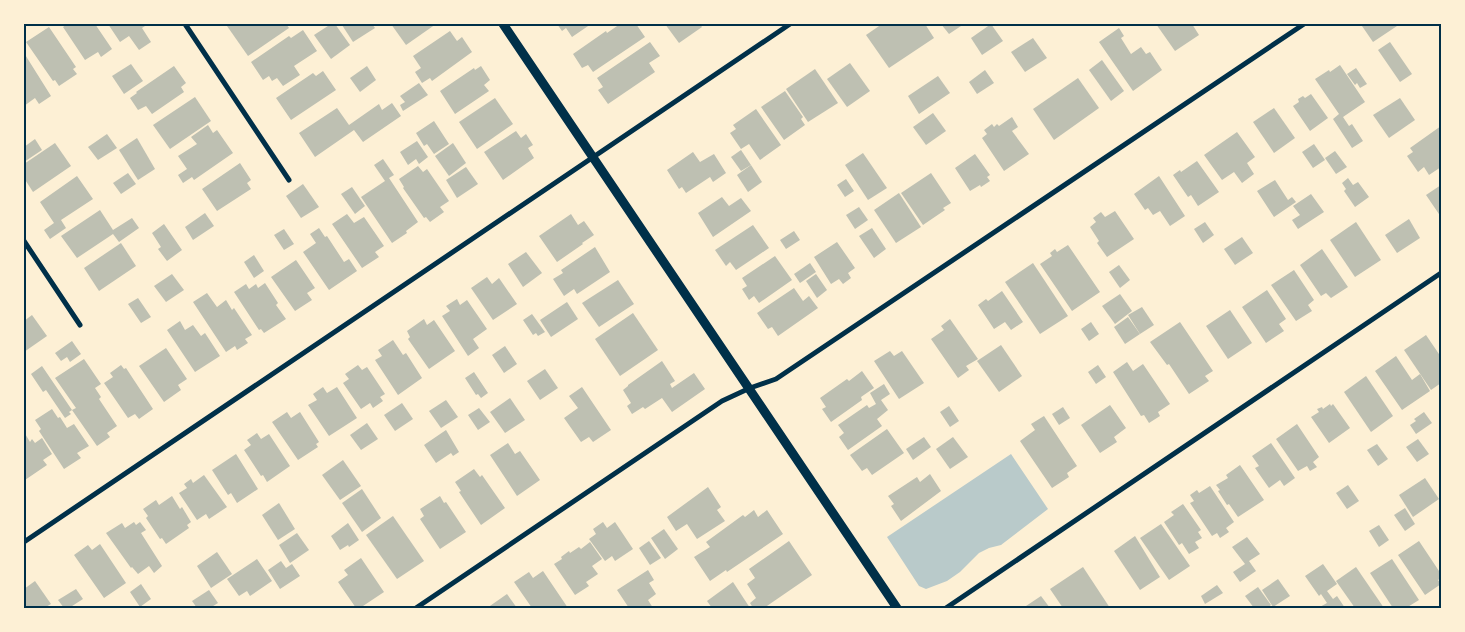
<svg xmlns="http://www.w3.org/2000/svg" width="1465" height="632" viewBox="0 0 1465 632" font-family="'Source Serif 4',serif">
  <rect width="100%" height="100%" fill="#fdf0d5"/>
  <!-- green -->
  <polygon fill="#b9caca" points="1011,454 1048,509 1001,545 989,548 979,553 960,572 947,581 926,589 919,586 887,537"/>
  <!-- building -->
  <g fill="#bec0b2">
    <polygon points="67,24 95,24 112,49 101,57 98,52 85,60 63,27"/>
    <polygon points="108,24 143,24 145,26 142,28 151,42 139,50 129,36 120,42"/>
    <polygon points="228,24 286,24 289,28 248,56 227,26"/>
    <polygon points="331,24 335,24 350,45 331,59 314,35"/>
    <polygon points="344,24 372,24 375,28 353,42 342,25"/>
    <polygon points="391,24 436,24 406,45"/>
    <polygon points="557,24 591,24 572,37 566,28 562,31"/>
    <polygon points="620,24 636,24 645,37 593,72 588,65 582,68 573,54 606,31 607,33"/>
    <polygon points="665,24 700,24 702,27 679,43"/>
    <polygon points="882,24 925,24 934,38 889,68 866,35"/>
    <polygon points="941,24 964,24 949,34"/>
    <polygon points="991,24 1003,41 982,55 971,38"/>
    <polygon points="1156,24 1192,24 1199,35 1175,51"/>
    <polygon points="1365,24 1400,24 1373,42 1362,26"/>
    <polygon points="49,27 76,67 73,69 77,74 59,86 55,80 53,81 26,42"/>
    <polygon points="1119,28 1124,36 1121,38 1131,54 1141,47 1146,54 1150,52 1162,70 1133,91 1099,42"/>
    <polygon points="303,30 317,51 294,66 300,75 283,86 277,78 272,81 269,76 263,80 251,62 289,36 291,38"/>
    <polygon points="450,31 457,41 462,37 472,52 432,81 430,78 422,83 415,72 421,68 413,56"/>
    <polygon points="1033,38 1047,58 1025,72 1011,52"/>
    <polygon points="650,42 660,56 649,63 655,72 608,104 598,90 603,87 597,78"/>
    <polygon points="1390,42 1412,74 1400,82 1378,50"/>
    <polygon points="24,53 51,96 39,104 35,98 24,106"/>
    <polygon points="1102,60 1124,91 1111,101 1089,70"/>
    <polygon points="850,63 870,91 847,107 827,79"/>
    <polygon points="131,64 143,81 124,94 112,76"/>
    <polygon points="1340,65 1365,102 1343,117 1349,126 1352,124 1363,141 1352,148 1333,119 1339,114 1315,79 1329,70 1330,72"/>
    <polygon points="174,66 186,83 181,87 184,92 152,114 146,106 138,110 130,98 137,93 136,92"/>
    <polygon points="367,66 376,80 360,92 350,78"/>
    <polygon points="481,66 490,80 484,85 489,91 455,114 440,91 474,68 475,70"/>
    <polygon points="1356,68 1367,84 1360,88 1357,83 1355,85 1347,74"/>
    <polygon points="815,69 838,103 808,122 786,89"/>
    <polygon points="985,70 994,83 977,94 969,82"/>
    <polygon points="323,71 336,90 291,120 276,98 313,73 316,76"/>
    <polygon points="938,76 950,93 919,114 908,96"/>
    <polygon points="1078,78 1099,108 1054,140 1033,109"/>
    <polygon points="419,83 428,95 403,111 400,105 405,102 400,96"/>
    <polygon points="785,91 803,117 801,119 805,125 784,140 761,107"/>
    <polygon points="1311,94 1328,118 1310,131 1293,106 1299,102 1298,99 1303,96 1305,98"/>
    <polygon points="195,97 211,121 170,149 153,125"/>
    <polygon points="495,98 513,124 477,149 459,122"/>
    <polygon points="1400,98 1415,120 1389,138 1373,115"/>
    <polygon points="392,103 401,116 363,142 354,130 315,157 299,133 337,108 349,125 379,104 382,110"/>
    <polygon points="1274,108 1295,138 1274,153 1253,122"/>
    <polygon points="756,109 781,145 760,160 749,144 741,149 730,133 736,129 733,125"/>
    <polygon points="933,113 946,131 926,145 913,127"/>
    <polygon points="1012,117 1018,127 1012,131 1029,154 1004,171 982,138 987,134 984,130 992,124 994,127 997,124 999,126"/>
    <polygon points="434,121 449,144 434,154 427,144 424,146 416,133"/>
    <polygon points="208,125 213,133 217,130 233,153 194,180 192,177 183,183 178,175 187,169 178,156 197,144 191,137"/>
    <polygon points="1441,126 1441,167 1429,175 1424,167 1418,172 1407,156 1413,152 1410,148"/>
    <polygon points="516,131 521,138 526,134 533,145 528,148 534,158 503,180 484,152"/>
    <polygon points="1237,132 1255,157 1247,163 1254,174 1242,183 1234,172 1222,180 1204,155"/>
    <polygon points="107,134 117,148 98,160 88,147"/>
    <polygon points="137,138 155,169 138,180 119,150"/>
    <polygon points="35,139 42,150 24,162 24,147"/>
    <polygon points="417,141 428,157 419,164 416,159 408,165 400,152"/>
    <polygon points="55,143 71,166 33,192 24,178 24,164"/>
    <polygon points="453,143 466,163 449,176 435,156"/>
    <polygon points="1314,144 1325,160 1313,168 1302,152"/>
    <polygon points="741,150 751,165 741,171 731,157"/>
    <polygon points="1335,151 1347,167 1336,174 1325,158"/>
    <polygon points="693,152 700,162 714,154 726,173 713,182 710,177 686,193 682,187 679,189 667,170"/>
    <polygon points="863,153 887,188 868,200 845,165"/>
    <polygon points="975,154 990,175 987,177 990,181 981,187 980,185 970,191 955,168"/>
    <polygon points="383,159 394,175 389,178 418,222 406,231 407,233 392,243 361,197 385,181 374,165"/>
    <polygon points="1197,161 1219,192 1198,206 1191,195 1188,197 1173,175 1180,170 1181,172"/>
    <polygon points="240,163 251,180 247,183 251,189 217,211 202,189"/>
    <polygon points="751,165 762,182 748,192 737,175"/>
    <polygon points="418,166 423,172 427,169 449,201 440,207 444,212 430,222 426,217 424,218 403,188 404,187 399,179"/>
    <polygon points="466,167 478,184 457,198 446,180"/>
    <polygon points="128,173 136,184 121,194 113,183"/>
    <polygon points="931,173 951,203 943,208 945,210 923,225 901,193"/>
    <polygon points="77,176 93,199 61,220 66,228 50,239 44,230 54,223 40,202"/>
    <polygon points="1159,176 1185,216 1170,226 1160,211 1153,215 1148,208 1145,210 1134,194"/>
    <polygon points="1348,178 1353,185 1358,182 1369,197 1355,207 1344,191 1346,189 1342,183"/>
    <polygon points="846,179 854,191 845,197 837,185"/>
    <polygon points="1275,180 1288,200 1292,197 1296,202 1274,217 1257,191"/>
    <polygon points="303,184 319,207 301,218 286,196"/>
    <polygon points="1441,185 1441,217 1426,195"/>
    <polygon points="352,187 365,206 355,214 341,194"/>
    <polygon points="899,193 921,227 896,243 874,210"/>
    <polygon points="1311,194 1324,212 1298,229 1292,220 1300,215 1293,206"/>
    <polygon points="722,197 729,206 741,198 751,211 713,237 698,213"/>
    <polygon points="859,207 868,220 855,229 846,215"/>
    <polygon points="100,210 113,230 132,218 139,228 119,242 113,234 77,258 61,236"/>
    <polygon points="1115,211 1134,239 1107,257 1097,243 1099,241 1090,227 1096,222 1093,218 1101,212 1105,217"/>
    <polygon points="205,213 214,226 193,240 185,227"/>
    <polygon points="347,214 354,223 364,217 384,246 375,252 379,257 362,268 332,224"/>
    <polygon points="571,214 578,225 584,221 594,235 582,243 583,244 557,262 539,236"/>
    <polygon points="1409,219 1420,238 1397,253 1385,235"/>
    <polygon points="1205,222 1214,235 1203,243 1194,229"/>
    <polygon points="1356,222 1381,260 1355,277 1330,240"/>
    <polygon points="164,224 182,250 167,261 158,249 161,247 152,233"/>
    <polygon points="753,225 769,248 736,270 730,262 726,266 715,250"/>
    <polygon points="319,228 325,237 327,236 344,262 349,259 357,271 329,290 303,252 316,243 310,234"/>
    <polygon points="872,228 886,249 874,258 859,236"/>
    <polygon points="284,229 294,244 284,250 274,235"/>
    <polygon points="794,231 800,240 786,249 780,240"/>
    <polygon points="1242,237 1253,253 1235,265 1224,249"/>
    <polygon points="837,242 855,268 848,273 851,278 843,284 839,279 831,284 814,257"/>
    <polygon points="121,243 136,266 99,291 84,268"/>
    <polygon points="1068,245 1100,292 1072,311 1040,264 1052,256 1050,253 1055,249 1057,252"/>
    <polygon points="595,247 610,272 577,294 574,289 564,296 553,279 563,273 561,270"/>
    <polygon points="1322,249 1348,287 1331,298 1326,293 1321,296 1300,265"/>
    <polygon points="526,252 542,273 523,287 508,264"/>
    <polygon points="254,255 264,271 254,278 244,262"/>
    <polygon points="775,256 792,280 759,303 754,296 749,300 742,289 747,286 742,278"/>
    <polygon points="296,260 315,288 307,293 312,300 295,311 271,277"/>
    <polygon points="810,263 816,272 800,283 794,274"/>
    <polygon points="1033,263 1068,316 1040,334 1005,282"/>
    <polygon points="1119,265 1130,280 1120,288 1109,272"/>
    <polygon points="1294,270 1314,300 1308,305 1312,311 1296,321 1271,285"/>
    <polygon points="172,274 184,290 166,302 154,286"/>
    <polygon points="816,274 827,290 817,298 806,281"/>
    <polygon points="487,277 492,284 499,278 517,304 493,320 471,288"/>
    <polygon points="618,280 634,304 599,327 582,303"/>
    <polygon points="265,283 278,303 276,305 286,319 264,333 261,329 259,330 234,292 246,284 249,289 256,284 258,288"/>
    <polygon points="794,288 803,301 809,296 818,308 778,336 772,327 768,329 757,313"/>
    <polygon points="1267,290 1286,319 1279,324 1284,331 1266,343 1242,307"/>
    <polygon points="1002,291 1023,322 1011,330 1005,322 994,329 978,305 986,299 988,301"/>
    <polygon points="207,293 217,307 226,300 232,310 234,308 252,335 245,339 248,343 237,350 235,346 226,352 193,302"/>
    <polygon points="1120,294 1132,311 1115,324 1102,306"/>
    <polygon points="138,298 151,317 141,323 128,304"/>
    <polygon points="457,299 460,305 467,300 487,329 473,339 479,348 468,356 442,316 450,311 446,306"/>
    <polygon points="567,302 578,319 551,337 540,320"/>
    <polygon points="1142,307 1154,325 1140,334 1128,315"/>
    <polygon points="1230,310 1252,343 1228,359 1206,326"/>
    <polygon points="633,313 658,350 620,376 595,339"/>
    <polygon points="532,314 545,332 538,336 536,333 533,335 523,320"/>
    <polygon points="32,315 47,336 24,352 24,321"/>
    <polygon points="1128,317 1140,334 1125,344 1114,327"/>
    <polygon points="424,319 427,325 434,320 455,351 429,369 408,339 410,337 407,331"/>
    <polygon points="950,319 978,359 966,366 969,370 958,378 931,339 944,330 941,326"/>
    <polygon points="180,321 185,330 193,325 201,336 205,333 220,356 195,372 167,330"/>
    <polygon points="1091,322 1099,334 1089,341 1081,329"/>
    <polygon points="1180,322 1213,371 1205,376 1209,381 1189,394 1169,364 1167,365 1150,342"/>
    <polygon points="1426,335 1441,357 1441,383 1431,390 1404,350"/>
    <polygon points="393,340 403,355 406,353 422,378 398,395 375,360 382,356 378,350"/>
    <polygon points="72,341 81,354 70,362 67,357 61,361 55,353"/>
    <polygon points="1001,345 1022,376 999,392 977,361"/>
    <polygon points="505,346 517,364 504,373 492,355"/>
    <polygon points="166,348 187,379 178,385 181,390 164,402 139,366"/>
    <polygon points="890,351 894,356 902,351 924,383 899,399 874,361"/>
    <polygon points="1396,356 1412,380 1420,374 1430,391 1402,410 1375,371"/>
    <polygon points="84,359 101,384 95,388 101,397 99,399 117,426 107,433 110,437 97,446 72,410 76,408 55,378"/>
    <polygon points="662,361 675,381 670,384 672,388 694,373 705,389 672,412 662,398 645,409 643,407 632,414 627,406 631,403 623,390 628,386 628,385"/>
    <polygon points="1127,362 1133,371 1143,364 1170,404 1158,412 1160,416 1149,423 1144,415 1141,416 1113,372"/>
    <polygon points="121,365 124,369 126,368 153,409 139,419 135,414 128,418 104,383 113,377 110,373"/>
    <polygon points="358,365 362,370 367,367 385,394 380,397 383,401 373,408 370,403 361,409 343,383 349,379 345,374"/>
    <polygon points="1098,365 1106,377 1096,384 1088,372"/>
    <polygon points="42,366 72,410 69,412 71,414 65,418 46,390 43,392 31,374"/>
    <polygon points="545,369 558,388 540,400 527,381"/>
    <polygon points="862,371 874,388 861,397 862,400 831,422 822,409 826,407 820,398 847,379 849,381"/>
    <polygon points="474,372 488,393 481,398 478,394 476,395 465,378"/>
    <polygon points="1366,376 1393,416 1371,432 1344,392"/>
    <polygon points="884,384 890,394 881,400 888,410 877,419 882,426 848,450 839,437 844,433 838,425 867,405 869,408 876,404 870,393"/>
    <polygon points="323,387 327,393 337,387 357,418 329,436 308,405 317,400 313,394"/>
    <polygon points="582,387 611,430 593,442 589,437 581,442 564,418 578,408 569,396"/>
    <polygon points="510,398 525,420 505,433 490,412"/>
    <polygon points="446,400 458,417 441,428 429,411"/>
    <polygon points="402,403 413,419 395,431 384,415"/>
    <polygon points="1330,404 1331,406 1333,404 1350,428 1329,443 1311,417 1319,412 1317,409 1322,407 1323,409"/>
    <polygon points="1110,405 1126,428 1114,437 1117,442 1100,453 1081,425"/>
    <polygon points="949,406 959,421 950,427 940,412"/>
    <polygon points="1063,407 1070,418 1059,425 1052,414"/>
    <polygon points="479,408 490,422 478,430 468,415"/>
    <polygon points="52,409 58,418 60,417 67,428 74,424 89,446 77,453 81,458 64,469 39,431 41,429 35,420"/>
    <polygon points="287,412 291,418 300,412 319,442 316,444 318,447 298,460 272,422"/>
    <polygon points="1424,412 1432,423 1416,434 1410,425 1416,421 1414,419"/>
    <polygon points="1044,416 1077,466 1067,473 1069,477 1052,488 1020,441 1035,430 1031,424"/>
    <polygon points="367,423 378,439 361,450 350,435"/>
    <polygon points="1297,424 1319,457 1313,462 1317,467 1310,471 1307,466 1298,471 1276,439"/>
    <polygon points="887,429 904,453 872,475 867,468 862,471 850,455"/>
    <polygon points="446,430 459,452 453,456 451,453 436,463 424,445"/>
    <polygon points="24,432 30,442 32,439 35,443 42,438 52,454 43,460 47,465 25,480"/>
    <polygon points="257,433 261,439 269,434 290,466 267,482 263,475 261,476 244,450 251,445 247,440"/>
    <polygon points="924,437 931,447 913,460 906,449"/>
    <polygon points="953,437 968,457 950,469 936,449"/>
    <polygon points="1418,439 1429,454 1417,462 1406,447"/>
    <polygon points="508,443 515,454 520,451 540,480 517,496 490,455"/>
    <polygon points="1271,443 1295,478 1284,486 1280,480 1269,488 1255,468 1259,466 1252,456"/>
    <polygon points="1377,444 1388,459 1378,466 1367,450"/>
    <polygon points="236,454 258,489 237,503 231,493 228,495 212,470"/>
    <polygon points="343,460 361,486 340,500 322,475"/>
    <polygon points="1240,465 1264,500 1238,517 1229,504 1227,505 1218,491 1220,490 1216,485 1228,478 1226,475"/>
    <polygon points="474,469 480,477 482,475 505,508 481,525 459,492 461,491 455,482"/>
    <polygon points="930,474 941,491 901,521 891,506 894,504 888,496 917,477 920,482"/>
    <polygon points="204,475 227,507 209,519 206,514 197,520 179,493 187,488 184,484 191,479 193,483"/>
    <polygon points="1425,478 1439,499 1413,517 1399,495"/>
    <polygon points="1348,485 1359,501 1347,509 1336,493"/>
    <polygon points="1210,486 1234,522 1226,528 1229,532 1220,538 1217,533 1212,536 1190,503 1194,501 1190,495 1197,490 1199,493"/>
    <polygon points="708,487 721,507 717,510 725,521 697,539 687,524 676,531 667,517"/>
    <polygon points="362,489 381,518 362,532 342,503"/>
    <polygon points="172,496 180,509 182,507 191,522 187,525 189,528 166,544 162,538 160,539 146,518 148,516 143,509 156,500 159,505"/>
    <polygon points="440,496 444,503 446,502 466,532 440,549 420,519 424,516 420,509"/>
    <polygon points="279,503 295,529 278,540 262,515"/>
    <polygon points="1183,504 1201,530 1198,532 1202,538 1195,542 1199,548 1189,554 1182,543 1179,545 1164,522 1174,515 1171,512"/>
    <polygon points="1405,508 1415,524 1405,531 1394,515"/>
    <polygon points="754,510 758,517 767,510 783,534 727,572 726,570 710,581 694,557 710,547 706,542 743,515 745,517"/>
    <polygon points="393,516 424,561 397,579 366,535"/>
    <polygon points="134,522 136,525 140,522 146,530 141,533 162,566 154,573 149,566 138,574 132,567 131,568 106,533 122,523 125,528"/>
    <polygon points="603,522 607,528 615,522 633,549 615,561 612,556 605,561 589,539 596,534 593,529"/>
    <polygon points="348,523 359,540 349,547 348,545 340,550 331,536"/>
    <polygon points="1161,524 1190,566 1169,580 1140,538"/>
    <polygon points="1379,525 1389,540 1379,547 1369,531"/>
    <polygon points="664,529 678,549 665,559 651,538"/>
    <polygon points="297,533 309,550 290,563 279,545"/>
    <polygon points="1135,536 1160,577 1140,590 1114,551"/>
    <polygon points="1247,537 1260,554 1249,561 1256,571 1240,582 1233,572 1245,564 1232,547"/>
    <polygon points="649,541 661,558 650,565 639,548"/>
    <polygon points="789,541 812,575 764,608 762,606 759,608 753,608 750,603 756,598 747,584 755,578 749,569"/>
    <polygon points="1419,541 1441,574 1441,578 1438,580 1441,584 1425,595 1398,555"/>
    <polygon points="590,542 602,559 592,566 598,574 586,582 589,586 575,595 554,564 562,559 561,557 569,551 570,553 579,547 581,549"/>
    <polygon points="100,544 126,583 104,598 74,555 88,545 92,550"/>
    <polygon points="217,552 232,574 211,588 197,566"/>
    <polygon points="361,558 384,592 360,608 356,608 338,582 348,575 344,570"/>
    <polygon points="257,559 272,581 250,596 247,591 239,596 227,579"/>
    <polygon points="1392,559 1419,600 1406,608 1393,608 1370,573"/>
    <polygon points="281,561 286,568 292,564 300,576 280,589 268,570"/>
    <polygon points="1323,564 1337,584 1327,591 1333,599 1337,596 1345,608 1318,608 1327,603 1321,594 1319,596 1305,576"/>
    <polygon points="1083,567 1110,608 1063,608 1050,589"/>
    <polygon points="1356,567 1384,608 1355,608 1336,581"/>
    <polygon points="648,570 654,580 649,583 656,594 648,600 653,608 629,608 617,590"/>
    <polygon points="543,571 568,608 532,608 514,582 529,572 533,578"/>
    <polygon points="1278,579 1290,596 1273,607 1262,590"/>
    <polygon points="35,581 51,604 44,608 24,608 24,589"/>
    <polygon points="733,582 750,608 712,608 707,601"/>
    <polygon points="141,584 151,599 140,607 130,592"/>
    <polygon points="1217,585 1223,593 1205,604 1201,596"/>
    <polygon points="1258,587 1271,605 1267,608 1254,608 1245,596"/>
    <polygon points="76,589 83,599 69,608 64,608 58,600"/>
    <polygon points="209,590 218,603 210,608 197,608 192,601"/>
    <polygon points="507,594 517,608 487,608"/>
    <polygon points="1041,596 1050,608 1023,608"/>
  </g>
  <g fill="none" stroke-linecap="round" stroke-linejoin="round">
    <!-- minor -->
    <g stroke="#003049" stroke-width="5">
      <polyline points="185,24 289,180"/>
      <polyline points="24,241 80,325"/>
      <polyline points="24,542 790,24"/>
      <polyline points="416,608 722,401 750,388 776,379 1304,24"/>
      <polyline points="946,608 1441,273"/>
    </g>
    <!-- tertiary -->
    <polyline stroke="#003049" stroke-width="9" points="503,24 897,608"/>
  </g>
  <!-- border -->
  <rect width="1465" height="632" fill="none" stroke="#fdf0d5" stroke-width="50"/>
  <rect x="25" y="25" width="1415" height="582" fill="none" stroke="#003049" stroke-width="2"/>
</svg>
